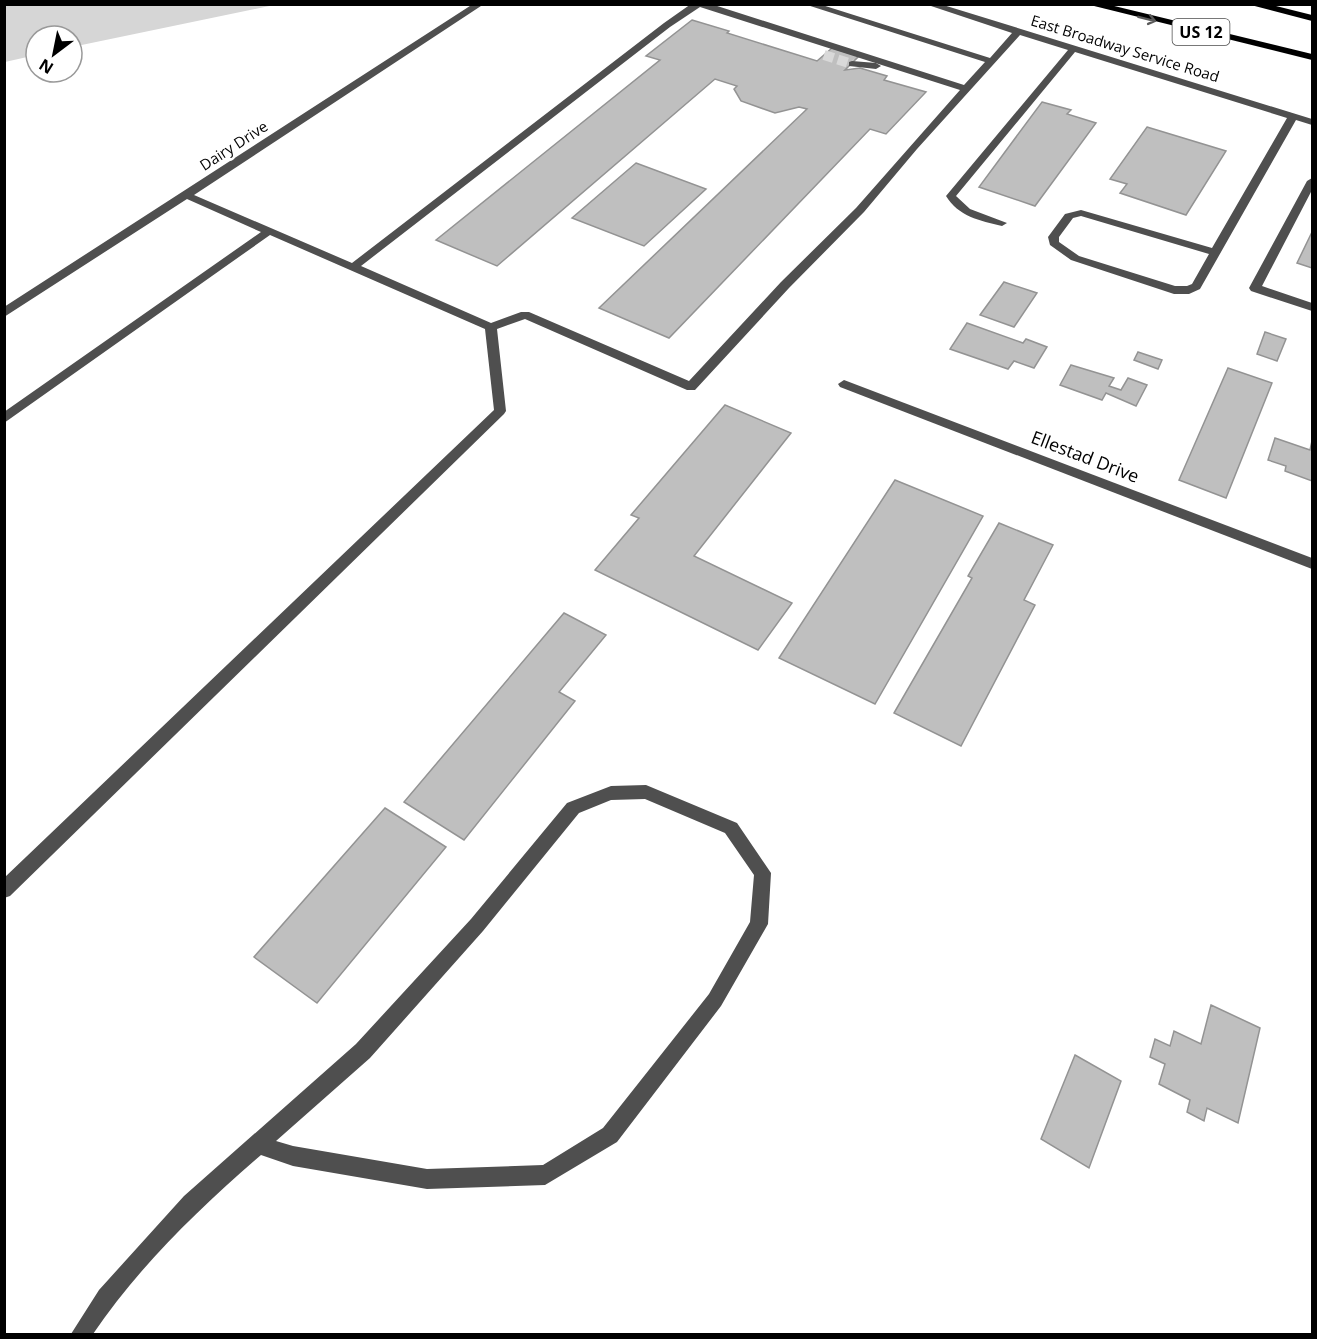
<svg xmlns="http://www.w3.org/2000/svg" width="1317" height="1339" viewBox="0 0 1317 1339" font-family="'Open Sans',sans-serif">
  <rect width="100%" height="100%" fill="#fff"/>
  <!-- green -->
  <polygon fill="#d6d6d6" points="4,5 5,4 274,5 72,47 72,36 36,36 36,55 5,62"/>
  <!-- building -->
  <g fill="#bfbfbf" stroke="#939393" stroke-width="1.5">
    <polygon points="692,20 729,31 727,33 817,61 832,48 859,56 845,70 860,68 887,76 884,80 926,92 886,134 870,129 669,338 599,308 807,109 799,107 775,113 741,101 734,89 737,86 715,79 497,266 436,240 660,60 646,56"/>
    <polygon points="1042,102 1071,110 1067,114 1096,123 1035,206 979,187"/>
    <polygon points="1147,127 1226,151 1186,215 1120,193 1127,184 1110,179"/>
    <polygon points="636,163 706,189 644,246 572,218"/>
    <polygon points="1312,232 1312,268 1297,263"/>
    <polygon points="1004,282 1037,293 1014,327 980,315"/>
    <polygon points="967,323 1023,343 1026,339 1047,347 1034,368 1014,361 1008,369 950,349"/>
    <polygon points="1265,332 1286,339 1277,361 1257,354"/>
    <polygon points="1138,352 1162,360 1158,369 1134,360"/>
    <polygon points="1071,365 1114,378 1109,386 1121,390 1128,378 1147,385 1136,406 1106,393 1102,400 1060,385"/>
    <polygon points="1228,368 1272,383 1226,498 1179,480"/>
    <polygon points="725,405 791,433 694,556 792,603 758,650 595,570 639,518 631,515"/>
    <polygon points="1275,438 1310,450 1312,441 1312,481 1285,471 1286,466 1268,460"/>
    <polygon points="895,480 983,516 875,704 779,658"/>
    <polygon points="999,523 1053,545 1024,600 1035,605 961,746 894,713 972,578 968,576"/>
    <polygon points="564,613 606,635 559,692 575,701 464,840 404,802"/>
    <polygon points="385,808 446,847 317,1003 254,957"/>
    <polygon points="1211,1005 1260,1028 1238,1123 1207,1108 1204,1121 1187,1112 1190,1100 1159,1084 1165,1064 1150,1057 1155,1039 1170,1046 1174,1031 1201,1044"/>
    <polygon points="1075,1055 1121,1081 1089,1168 1041,1139"/>
  </g>
  <g fill="none" stroke-linecap="round" stroke-linejoin="round">
    <!-- minor-tunnel -->
    <polyline stroke="#d9d9d9" stroke-width="10" stroke-dasharray="10 4.5" stroke-linecap="butt" points="824,55 852,64"/>
    <!-- minor -->
    <g fill="#4f4f4f" fill-rule="evenodd">
      <path d="M473,4H484L194,195L352,263L664,23L691,4H711L964,85L985,62L804,4H819L990,58L1012,33L925,4H940L1312,119V125L1296,120L1200,289L1189,294H1174L1071,260L1050,245L1048,237L1065,214L1081,210L1212,248L1287,118L1075,52L956,196L970,209L1007,223L1002,226C980,221 958,216 946,196L1068,50L1020,35L917,149L864,212L789,288L695,390H687L525,319L497,329L506,411L504,414L10,896L4,898V878L494,410L485,329L270,235L4,423V412L261,232L187,199L4,317V307ZM700,7L960,90L856,208L781,282L689,381L529,312H521L491,323L361,266L670,27ZM1081,216L1209,254L1192,284L1187,286H1175L1079,256L1059,242V237L1073,218Z"/>
      <polygon points="852,61 876,63 881,66 876,69 849,66 849,62"/>
      <polygon points="1312,178 1312,190 1262,286 1312,303 1312,311 1251,291 1249,288 1307,181"/>
      <polygon points="844,380 1312,558 1312,569 840,387 838,384"/>
      <path d="M646,785L737,823L771,873L768,924L721,1006L617,1142L545,1185L427,1189L293,1166L261,1155C199,1209 139,1266 93,1334H71L99,1290L184,1196L356,1044L471,919L567,803L611,786ZM645,799L725,833L754,875L750,922L709,994L603,1128L543,1165L427,1169L293,1146L276,1141L370,1058L483,931L579,813L611,800Z"/>
    </g>
    <!-- highway -->
    <g fill="#000" fill-rule="evenodd">
      <polygon points="1086,4 1106,4 1312,54 1312,60"/>
      <polygon points="1247,4 1268,4 1312,15 1312,21"/>
    </g>
  </g>
  <!-- one-way arrows -->
  <defs><path id="oneway-shaft" d="M-6 0H5M1.5-3L5.5 0L1.5 3" fill="none" stroke-width="1.6" stroke-linecap="round" stroke-linejoin="round" transform="scale(1.5)"/></defs>
  <use stroke="#595959" href="#oneway-shaft" transform="translate(1147 19) rotate(14)"/>
  <g text-anchor="middle" stroke-width="5" stroke-linejoin="round" paint-order="stroke">
    <!-- far-street labels -->
    <g font-size="15" fill="#000" stroke="#fff">
      <text transform="translate(1125 49) rotate(17)" y="5">East Broadway Service Road</text>
      <text transform="translate(234 146) rotate(-33)" y="5">Dairy Drive</text>
    </g>
    <!-- shield labels -->
    <rect fill="#fff" stroke="#4c4c4c" stroke-width="1.5" x="1172.5" y="19" width="57" height="26" rx="4.5"/>
    <g font-size="16" font-weight="bold" fill="#000">
      <text x="1201" y="38">US 12</text>
    </g>
    <!-- street labels -->
    <g font-size="18" fill="#000" stroke="#fff">
      <text transform="translate(1085 457) rotate(21)" y="6">Ellestad Drive</text>
    </g>
  </g>
  <!-- border -->
  <rect width="1317" height="1339" fill="none" stroke="#000000" stroke-width="12"/>
  <!-- north arrow -->
  <g transform="translate(54 54) rotate(212)"><circle r="28" fill="#ffffff" stroke="#999999" stroke-width="1.5"/>
  <path d="M0-4.5L10 22L0 15L-10 22Z" fill="#000000"/>
  <text y="-9" font-size="16" font-weight="bold" text-anchor="middle" fill="#000000">N</text>
  </g>
</svg>
